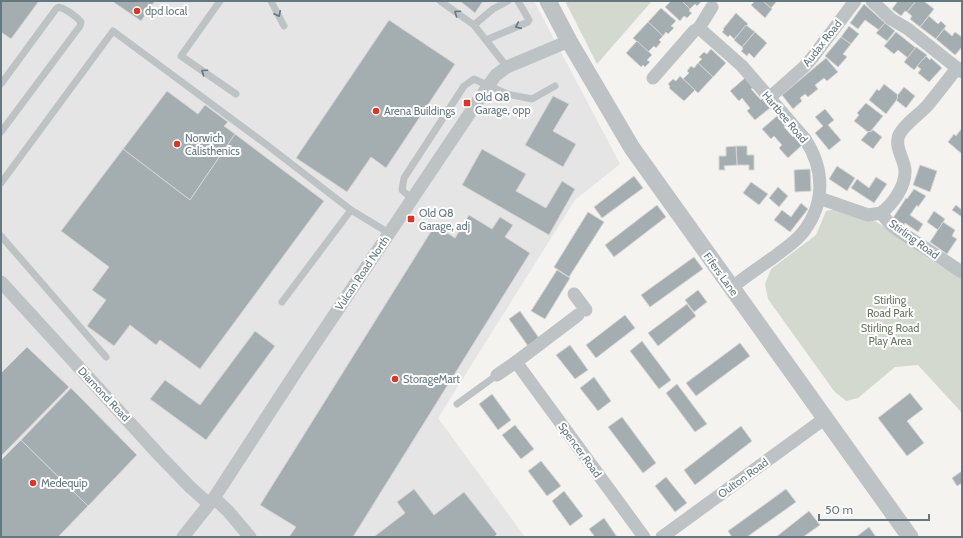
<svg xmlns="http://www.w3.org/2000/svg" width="963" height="538" viewBox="0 0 963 538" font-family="Cabin,sans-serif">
  <rect width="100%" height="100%" fill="#f4f3f0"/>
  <!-- built -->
  <polygon fill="#e4e5e4" points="1,1 534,1 620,164 575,200 438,418 525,537 1,537"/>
  <!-- green -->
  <g fill="#d4d9cf">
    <polygon points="565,1 652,1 597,64"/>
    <polygon points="836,209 877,222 937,264 962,278 962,413 918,365 895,367 858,398 846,401 834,391 768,299 765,284 771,269 816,235 826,211"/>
  </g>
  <!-- building -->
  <g fill="#a4aeb1" stroke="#d5d5d3">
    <polygon points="1,1 39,1 11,39 1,32"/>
    <polygon points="112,1 155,1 141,21"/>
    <polygon points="460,1 483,1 475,13"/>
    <polygon points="671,1 682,1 690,9 689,11 692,13 687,18 684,16 680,21 665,7"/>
    <polygon points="682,1 702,1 697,6 695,4 690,9"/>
    <polygon points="755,1 763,1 772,9 765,18 751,5"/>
    <polygon points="763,1 777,1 771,8"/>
    <polygon points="898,1 916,1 907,12 905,11 901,16 892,9"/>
    <polygon points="916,1 926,1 925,2 934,9 920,27 910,19 912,16 907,12"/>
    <polygon points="864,4 885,23 879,30 865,20 858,29 850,23"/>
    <polygon points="661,8 676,21 671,26 674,28 668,34 666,32 663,36 648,22"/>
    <polygon points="736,13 748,24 734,39 730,35 728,37 722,32 724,30 723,29"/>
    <polygon points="929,16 938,24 941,21 946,26 936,39 920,27"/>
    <polygon points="389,20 455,64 386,168 371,157 347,192 296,158"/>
    <polygon points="648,22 663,36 659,40 661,42 656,48 654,46 648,52 633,38"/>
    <polygon points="885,23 895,31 887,41 876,33"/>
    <polygon points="746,25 755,32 742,47 734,40"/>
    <polygon points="849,26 859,34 851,44 841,37"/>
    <polygon points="944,29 952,36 955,32 962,37 962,47 955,55 936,39"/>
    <polygon points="755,32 767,43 754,58 749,53 747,56 741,51 743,49 742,47"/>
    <polygon points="896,32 916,48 908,58 898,50 894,54 884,46"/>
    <polygon points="841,37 851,44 843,54 847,57 838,67 825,56"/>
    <polygon points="637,41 652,55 647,60 650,62 645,67 643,65 641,67 626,53"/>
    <polygon points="916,47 927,55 914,70 904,62"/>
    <polygon points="711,49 726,63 713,77 698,63 702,59 699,57 704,52 707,54"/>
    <polygon points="926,56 930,60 931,58 942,68 929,82 918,73 921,69 917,66"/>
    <polygon points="826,58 838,72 827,81 824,78 815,85 818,89 808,97 805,94 800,98 802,101 793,109 782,95"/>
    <polygon points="698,63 713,77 698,93 683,79 689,73 687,71 691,66 694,68"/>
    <polygon points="680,76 695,90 684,101 669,88 670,86 668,84 673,79 676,81"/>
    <polygon points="745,78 753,88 751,89 761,100 762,98 770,108 755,120 747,111 750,108 742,98 739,101 730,91"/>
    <polygon points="884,84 898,95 897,96 898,98 886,114 869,100 877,89 879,91"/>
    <polygon points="904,87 915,96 906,108 896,100 898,98 897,96"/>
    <polygon points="167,91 198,114 205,105 228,122 224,126 235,134 190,200 123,149"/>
    <polygon points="553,96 569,104 553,131 576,144 563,167 525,145"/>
    <polygon points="866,103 883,116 870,132 869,131 868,132 854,121 859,115 857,113"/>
    <polygon points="825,109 834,120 828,125 841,140 829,150 815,133 823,126 815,117"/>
    <polygon points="777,116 785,125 784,127 793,137 795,136 802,145 788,158 779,148 782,145 774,136 771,139 762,129"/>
    <polygon points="962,128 962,154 948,142 954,134 956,136"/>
    <polygon points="873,130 882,137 873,149 861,140 869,131 870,132"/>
    <polygon points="235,134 324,201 200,369 160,340 156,345 130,325 114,346 87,326 106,300 92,290 109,267 61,231 123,149 190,200"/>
    <polygon points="736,146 747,146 747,155 754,155 754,170 749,170 749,165 737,165"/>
    <polygon points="736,146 737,165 724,166 725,170 719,170 719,156 726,156 726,147"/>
    <polygon points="482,149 526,174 516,191 546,208 562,181 575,189 549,235 462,185"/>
    <polygon points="920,165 937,171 930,192 913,185"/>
    <polygon points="837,166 855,178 847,191 829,179"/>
    <polygon points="810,169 811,191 795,192 794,170"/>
    <polygon points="634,176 643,188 602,218 594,207"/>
    <polygon points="876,177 887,184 874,203 851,188 857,179 869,188"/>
    <polygon points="751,182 768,194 759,205 743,193"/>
    <polygon points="778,187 788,196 779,207 769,198"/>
    <polygon points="914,189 926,196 918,207 917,205 910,215 923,224 918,232 905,223 904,225 893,218 906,198 907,199"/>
    <polygon points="801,203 808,209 790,232 774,220 782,210 791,217"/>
    <polygon points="657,205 666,217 614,257 605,245"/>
    <polygon points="956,205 962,210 962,217 952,210"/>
    <polygon points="934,211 945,219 938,230 927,222"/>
    <polygon points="588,212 604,222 569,277 554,267"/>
    <polygon points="469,215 492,229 500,217 513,225 505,237 530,253 353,537 289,537 296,527 260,505 435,225 455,238"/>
    <polygon points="943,222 955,230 952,236 957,239 947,254 930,242"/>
    <polygon points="694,257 703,269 650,307 641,295"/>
    <polygon points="557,270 570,278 545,319 531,311"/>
    <polygon points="698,290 707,302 694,312 685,300"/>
    <polygon points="687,304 696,316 658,346 648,333"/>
    <polygon points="520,311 539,338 528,346 509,319"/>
    <polygon points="625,315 635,328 596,358 586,345"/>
    <polygon points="255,331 275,346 206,440 150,399 165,380 200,405"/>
    <polygon points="642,341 671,380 659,389 630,351"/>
    <polygon points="740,343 750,356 696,396 686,383"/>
    <polygon points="570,345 588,370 575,379 556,355"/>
    <polygon points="27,347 69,387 1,456 1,373"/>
    <polygon points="594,377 611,401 598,411 580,388"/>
    <polygon points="677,384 707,424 695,432 666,393"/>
    <polygon points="71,388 137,455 88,506 21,440"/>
    <polygon points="910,393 923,409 907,421 924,443 907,456 878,418"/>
    <polygon points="492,394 511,420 498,430 479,404"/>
    <polygon points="622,417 656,463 643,473 608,427"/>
    <polygon points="515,425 534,449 521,459 502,435"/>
    <polygon points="741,426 752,441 695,485 684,470"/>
    <polygon points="21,440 88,506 58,537 1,537 1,460"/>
    <polygon points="541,461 561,486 547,496 528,471"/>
    <polygon points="962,471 962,483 957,486 952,478"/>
    <polygon points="666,477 687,503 675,512 655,486"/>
    <polygon points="414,489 434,515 464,492 497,534 494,537 376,537 375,536 405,513 397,502"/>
    <polygon points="786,489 796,502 747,537 732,537 728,531"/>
    <polygon points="564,491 583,516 570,526 552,501"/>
    <polygon points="809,511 820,525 803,537 776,537"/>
    <polygon points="604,518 617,537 595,537 589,529"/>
    <polygon points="869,527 876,537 856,537"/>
  </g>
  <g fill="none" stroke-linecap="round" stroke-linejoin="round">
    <!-- service -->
    <g stroke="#bdc2c4" stroke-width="7">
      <polyline points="220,1 181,56 236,94"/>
      <polyline points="271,1 284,26"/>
      <polyline points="440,1 474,25 507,67"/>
      <polyline points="474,25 493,9 508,1"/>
      <polyline points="486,40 528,22 529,20 518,1"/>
      <path d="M1,84L56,9L59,7C66,9 76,16 81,22L80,26L1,132"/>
      <polyline points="1,183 113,31 267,145 351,210 282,302"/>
      <polyline points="412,199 402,190 404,178 464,86 474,79 507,94 532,99 555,86"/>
      <polyline points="351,210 389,233"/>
      <polyline points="1,236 106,357"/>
      <polyline points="457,404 497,375"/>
    </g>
    <!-- minor -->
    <g stroke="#bdc2c4" stroke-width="13">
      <polyline points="872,1 891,19 908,29 962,72"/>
      <path d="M712,7L699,28L742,66L805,139C824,168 826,202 804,231C796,242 784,249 774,257C759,267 745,277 731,288"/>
      <polyline points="653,78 694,31 699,28"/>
      <polyline points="769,98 804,67 812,58 855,1"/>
      <polyline points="819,198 868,215 881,213 890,224 899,231 962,272"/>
      <path d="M881,213C893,204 906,186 905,170C904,158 894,147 899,135C905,123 918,116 927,106C937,94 947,81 957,68"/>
      <polyline points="1,282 161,457 190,487 209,504"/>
      <polyline points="574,294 586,310"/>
      <polyline points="516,362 578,315"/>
      <polyline points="497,375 516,362 644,537"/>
      <polyline points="214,498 228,511 250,537"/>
      <polyline points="183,537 214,498 296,372 488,86 496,75 507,67 569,41"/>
      <polyline points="662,537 824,419"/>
    </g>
    <!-- tertiary -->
    <polyline stroke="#bdc2c4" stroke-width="17" points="548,1 569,41 632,148 910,537"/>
  </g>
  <!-- one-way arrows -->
  <defs><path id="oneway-chevron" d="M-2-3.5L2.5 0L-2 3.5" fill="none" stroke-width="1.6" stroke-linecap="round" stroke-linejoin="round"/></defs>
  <g stroke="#647880">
    <use href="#oneway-chevron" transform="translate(457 13) rotate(-145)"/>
    <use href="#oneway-chevron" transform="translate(278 14) rotate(64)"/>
    <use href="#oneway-chevron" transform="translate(518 26) rotate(156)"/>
    <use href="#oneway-chevron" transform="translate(204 72) rotate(-145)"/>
  </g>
  <!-- markers -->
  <g fill="#dc3628" stroke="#fff" stroke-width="1.5">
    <circle cx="137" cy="11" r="4"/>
    <rect x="463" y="99" width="8" height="8" rx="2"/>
    <circle cx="376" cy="111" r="4"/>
    <circle cx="177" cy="144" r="4"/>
    <rect x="407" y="215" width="8" height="8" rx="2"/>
    <circle cx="395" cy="379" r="4"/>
    <circle cx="33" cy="483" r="4"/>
  </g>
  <g text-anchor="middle" stroke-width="4" stroke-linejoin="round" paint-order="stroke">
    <!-- poi labels -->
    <g font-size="11" fill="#647880" stroke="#fff" text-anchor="start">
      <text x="145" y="15">dpd local</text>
      <text x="475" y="101">Old Q8<tspan x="475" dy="13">Garage, opp</tspan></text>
      <text x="384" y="115">Arena Buildings</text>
      <text x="185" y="142">Norwich<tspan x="185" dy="13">Calisthenics</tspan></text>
      <text x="419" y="217">Old Q8<tspan x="419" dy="13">Garage, adj</tspan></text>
      <text x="403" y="383">StorageMart</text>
      <text x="41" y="487">Medequip</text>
    </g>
    <!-- street labels -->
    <g font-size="11" fill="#647880" stroke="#fff">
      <text transform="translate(822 43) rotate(-52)" y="4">Audax Road</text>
      <text transform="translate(785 117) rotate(50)" y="4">Hartbee Road</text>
      <text transform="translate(914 239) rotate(36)" y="4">Stirling Road</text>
      <text transform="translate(362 273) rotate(-56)" y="4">Vulcan Road North</text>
      <text transform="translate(721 274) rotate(54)" y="4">Fifers Lane</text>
      <text transform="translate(104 394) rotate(47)" y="4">Diamond Road</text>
      <text transform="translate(580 450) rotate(54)" y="4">Spencer Road</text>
      <text transform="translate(743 478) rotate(-36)" y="4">Oulton Road</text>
    </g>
    <!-- park labels -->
    <g font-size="11" fill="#6a7862" stroke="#fff">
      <text x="890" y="304">Stirling<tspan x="890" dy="13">Road Park</tspan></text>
      <text x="890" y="332">Stirling Road<tspan x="890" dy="13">Play Area</tspan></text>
    </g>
  </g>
  <!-- border -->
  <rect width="963" height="538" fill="none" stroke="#647880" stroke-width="4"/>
  <!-- scale -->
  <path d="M819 514v6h110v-6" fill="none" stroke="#647880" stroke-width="2"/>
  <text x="825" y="514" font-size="12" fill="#647880" stroke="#ffffff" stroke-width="3" paint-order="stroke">50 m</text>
</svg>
